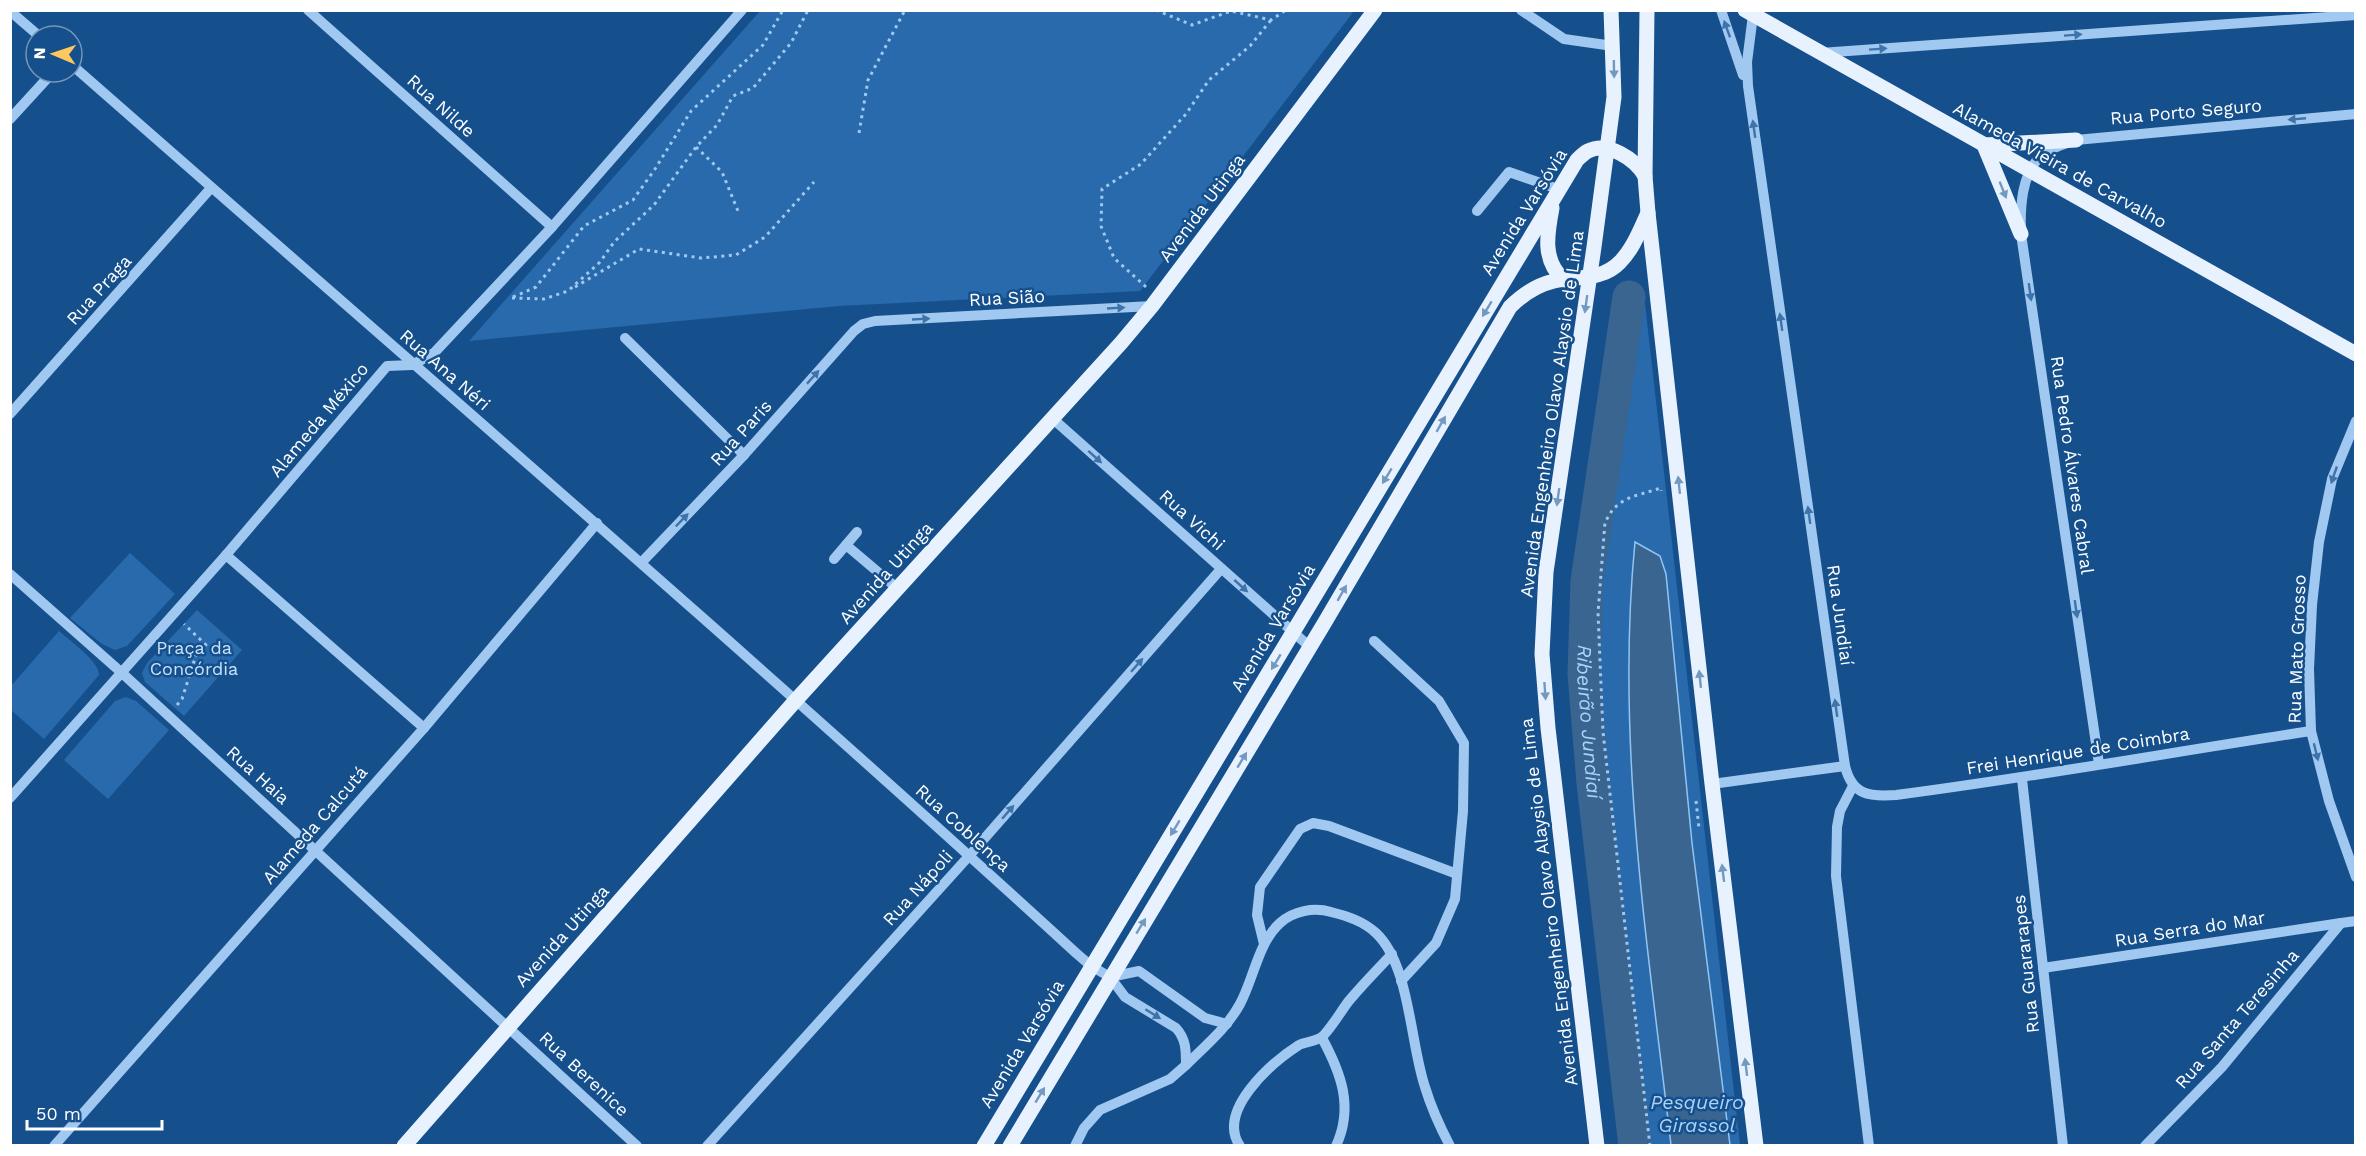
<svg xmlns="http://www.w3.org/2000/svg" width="2366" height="1156" viewBox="0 0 2366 1156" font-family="'Work Sans',sans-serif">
  <rect width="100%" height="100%" fill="#15508d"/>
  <!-- green -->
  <g fill="#286aac">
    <polygon points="760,11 760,10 1354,11 1140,291 839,306 469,341"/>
    <polygon points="1645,304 1740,1145 1644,1145 1598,725 1594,654 1594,588 1637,305"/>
    <polygon points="130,553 175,594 127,646 115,650 102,644 70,618"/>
    <polygon points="197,610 242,650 184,716 145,682 142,673 147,663"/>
    <path d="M59,631C69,640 100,662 99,675L44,739L11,710V686Z"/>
    <polygon points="126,697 136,701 169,730 108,799 64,760 115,701"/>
  </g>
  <!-- water -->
  <path fill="#3a6591" stroke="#92c4f3" stroke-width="1.5" d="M1635,542L1660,556L1666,574L1692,843L1730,1145H1671C1648,946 1615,743 1635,542Z"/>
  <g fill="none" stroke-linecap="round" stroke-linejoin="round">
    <!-- river -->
    <path stroke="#3a6591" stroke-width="33" id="s1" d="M1629,297L1587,581L1584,674L1593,783L1635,1146"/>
    <!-- path -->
    <g stroke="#a0c8f0" stroke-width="3" stroke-dasharray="3 4.5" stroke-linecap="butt">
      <polyline points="1156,10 1192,25 1231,11 1271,20 1286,10"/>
      <polyline points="859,133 868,80 905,10"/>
      <polyline points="696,147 722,172 738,211"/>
      <polyline points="575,287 639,249 701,258 736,255 765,237 814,182"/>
      <polyline points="1146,287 1114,258 1101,226 1102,189 1141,164 1186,114 1209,80 1250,46 1271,20"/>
      <polyline points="513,297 536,287 584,226 633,200 655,169 691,111 763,45 783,10"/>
      <polyline points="512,298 544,299 568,291 600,262 614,242 654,205 696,147 717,125 733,96 753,88 791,43 808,10"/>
      <polyline points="177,705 182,699 196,655 206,645 184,624"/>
      <polyline points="1696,801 1699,828"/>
      <polyline points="1650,1146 1603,732 1598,613 1605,522 1613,509 1620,503 1631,497 1661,488 1661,491"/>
    </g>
    <!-- minor -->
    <g stroke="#a0c8f0" stroke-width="10">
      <polyline points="308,10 552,227"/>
      <polyline points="1521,10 1564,39 1613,46"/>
      <polyline points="1721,10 1743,75"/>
      <polyline points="10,11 39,36"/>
      <path d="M1753,15L1747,62L1748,86L1845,766C1852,795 1869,797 1896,795C2035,777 2173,752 2311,731"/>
      <polyline points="1820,53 2356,15"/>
      <path d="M72,65C408,360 746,651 1076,953L1091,966L1110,977L1125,997L1176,1028C1186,1039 1186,1050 1186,1065L1170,1079L1100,1110L1084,1128L1075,1146"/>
      <polyline points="10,119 53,72"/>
      <polyline points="1477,211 1509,172 1558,189"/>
      <polyline points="625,338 744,455"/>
      <polyline points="10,414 211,188"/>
      <polyline points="1052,418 1310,647"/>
      <polyline points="2356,421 2332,479 2319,542 2312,605 2309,669 2311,731 2329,801 2356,877"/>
      <polyline points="846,545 898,589"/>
      <polyline points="226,555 424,728"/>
      <polyline points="834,559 857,532"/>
      <polyline points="641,563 744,455 854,331 863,324 875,321 1152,306"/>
      <polyline points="10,574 122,673 637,1146"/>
      <polyline points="1374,641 1439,701 1464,743 1463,811 1455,899 1436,943 1401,981"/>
      <path d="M2099,764L2021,234C2020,208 2021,173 2042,155C2052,147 2065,144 2076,140L2356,114"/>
      <polyline points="2022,779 2063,1146"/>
      <polyline points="1712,784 1845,766"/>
      <polyline points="1853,786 1840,811 1837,827 1836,876 1869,1146"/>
      <polyline points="10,798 226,555 387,366 412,365 434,353 552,227 742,10"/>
      <polyline points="1264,944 1257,915 1260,887 1300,829 1313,823 1329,826 1457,874"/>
      <polyline points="2043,968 2341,923"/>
      <polyline points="1110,977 1139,971 1205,1018 1227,1024"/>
      <path d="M1322,1038C1341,1073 1354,1107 1336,1146"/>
      <path d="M1186,1065C1205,1046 1227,1028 1240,1004C1254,978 1258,943 1280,923C1293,911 1314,907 1331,912C1347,916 1363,921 1376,933C1410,965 1410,1043 1425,1087C1431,1107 1440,1127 1450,1146"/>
      <polyline points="54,1146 424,728 597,523"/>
      <polyline points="707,1146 969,856 1221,569"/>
      <path d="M1240,1146C1216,1111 1271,1063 1299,1045C1306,1041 1318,1042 1324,1035C1333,1025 1340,1013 1348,1002C1362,985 1377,970 1392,954"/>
      <polyline points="2145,1146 2222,1067 2341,923 2356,921"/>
    </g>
    <!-- major -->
    <g stroke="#e8f2ff" stroke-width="15">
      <polyline points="1647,10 1645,176 1648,213 1712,784 1756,1146"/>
      <polyline points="1745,10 2356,354"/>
      <path d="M1552,208C1547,234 1542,261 1564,280"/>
      <polyline points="2021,234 1984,145 2076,140"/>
      <polyline points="404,1146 796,700 1121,343 1152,306 1375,10"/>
      <path d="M984,1146L1577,160C1580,157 1584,153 1588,151C1608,141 1635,159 1645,176"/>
      <path d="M1010,1146L1325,622L1510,307C1522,295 1537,285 1554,281C1577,276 1602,281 1620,262C1633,249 1640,230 1648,213"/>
      <polyline points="1597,1146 1548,728 1542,654 1546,572 1594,247 1614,97 1611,10"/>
    </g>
  </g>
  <!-- one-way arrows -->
  <defs><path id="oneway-solid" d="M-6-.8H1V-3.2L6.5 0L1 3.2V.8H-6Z" transform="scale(1.5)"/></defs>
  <g fill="#3f74ab">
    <use href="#oneway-solid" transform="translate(1727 29) rotate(-110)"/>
    <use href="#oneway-solid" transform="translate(2073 35) rotate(-4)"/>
    <use href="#oneway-solid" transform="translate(1878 49) rotate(-4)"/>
    <use href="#oneway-solid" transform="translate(2297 119) rotate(175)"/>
    <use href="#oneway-solid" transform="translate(1754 129) rotate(-98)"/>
    <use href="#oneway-solid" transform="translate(2030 292) rotate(82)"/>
    <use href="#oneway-solid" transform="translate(1116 308) rotate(-3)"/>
    <use href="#oneway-solid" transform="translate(921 319) rotate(-3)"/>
    <use href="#oneway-solid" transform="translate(1781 322) rotate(-98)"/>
    <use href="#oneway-solid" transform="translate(813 377) rotate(-48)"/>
    <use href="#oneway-solid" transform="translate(1095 457) rotate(42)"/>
    <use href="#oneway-solid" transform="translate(2334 475) rotate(109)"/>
    <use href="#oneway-solid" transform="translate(1809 515) rotate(-98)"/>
    <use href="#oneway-solid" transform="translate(682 520) rotate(-46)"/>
    <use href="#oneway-solid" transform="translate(1241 586) rotate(42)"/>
    <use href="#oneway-solid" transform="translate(2076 609) rotate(82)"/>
    <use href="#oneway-solid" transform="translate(1137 665) rotate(-49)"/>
    <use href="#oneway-solid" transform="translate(1836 708) rotate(-98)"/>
    <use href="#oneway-solid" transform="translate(2316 752) rotate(76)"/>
    <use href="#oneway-solid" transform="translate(1008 812) rotate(-49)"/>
    <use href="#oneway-solid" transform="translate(1153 1014) rotate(32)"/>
  </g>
  <g fill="#7499c0">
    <use href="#oneway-solid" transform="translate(1614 69) rotate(89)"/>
    <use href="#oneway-solid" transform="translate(2003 190) rotate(68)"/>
    <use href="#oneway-solid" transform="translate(1586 304) rotate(98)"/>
    <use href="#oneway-solid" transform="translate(1487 309) rotate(121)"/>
    <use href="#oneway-solid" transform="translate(1441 424) rotate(-60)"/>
    <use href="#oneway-solid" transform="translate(1387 476) rotate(121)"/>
    <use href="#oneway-solid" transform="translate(1679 485) rotate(-96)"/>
    <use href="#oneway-solid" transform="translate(1558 497) rotate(98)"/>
    <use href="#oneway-solid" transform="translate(1342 593) rotate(-60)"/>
    <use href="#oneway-solid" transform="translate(1276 662) rotate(121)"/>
    <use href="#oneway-solid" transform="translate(1700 679) rotate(-96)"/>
    <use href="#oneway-solid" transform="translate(1545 691) rotate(86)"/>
    <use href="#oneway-solid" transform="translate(1242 760) rotate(-59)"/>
    <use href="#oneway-solid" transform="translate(1175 828) rotate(121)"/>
    <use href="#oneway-solid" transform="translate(1723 873) rotate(-97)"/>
    <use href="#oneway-solid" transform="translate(1141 926) rotate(-59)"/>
    <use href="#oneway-solid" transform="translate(1746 1067) rotate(-97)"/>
    <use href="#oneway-solid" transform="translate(1040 1095) rotate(-59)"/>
  </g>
  <g text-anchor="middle" stroke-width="5" stroke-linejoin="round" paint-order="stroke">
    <!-- street labels -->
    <g font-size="18" fill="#fff" stroke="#15508d">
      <text transform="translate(441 106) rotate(42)" y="6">Rua Nilde</text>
      <text transform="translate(2186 112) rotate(-5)" y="6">Rua Porto Seguro</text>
      <text transform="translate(2060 165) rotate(29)" y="6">Alameda Vieira de Carvalho</text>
      <text transform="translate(1202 208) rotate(-53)" y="6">Avenida Utinga</text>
      <text transform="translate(1524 212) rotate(-58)" y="6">Avenida Varsóvia</text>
      <text transform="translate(99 290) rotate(-48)" y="6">Rua Praga</text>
      <text transform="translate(1007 298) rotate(-3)" y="6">Rua Sião</text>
      <text transform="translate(445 370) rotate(41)" y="6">Rua Ana Néri</text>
      <text transform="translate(1552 414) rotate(-82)" y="6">Avenida Engenheiro Olavo Alaysio de Lima</text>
      <text transform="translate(319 420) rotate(-50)" y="6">Alameda México</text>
      <text transform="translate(741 433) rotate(-48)" y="6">Rua Paris</text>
      <text transform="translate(2072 465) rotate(82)" y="6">Rua Pedro Álvares Cabral</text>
      <text transform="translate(1192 520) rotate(42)" y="6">Rua Vichi</text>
      <text transform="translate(886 573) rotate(-48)" y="6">Avenida Utinga</text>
      <text transform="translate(1840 615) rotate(82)" y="6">Rua Jundiaí</text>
      <text transform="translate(1273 628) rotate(-59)" y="6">Avenida Varsóvia</text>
      <text transform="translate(2297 649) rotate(-88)" y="6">Rua Mato Grosso</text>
      <text transform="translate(2078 751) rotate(-9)" y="6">Frei Henrique de Coimbra</text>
      <text transform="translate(258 775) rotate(42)" y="6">Rua Haia</text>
      <text transform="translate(315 825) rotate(-49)" y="6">Alameda Calcutá</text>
      <text transform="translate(963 828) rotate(42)" y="6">Rua Coblença</text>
      <text transform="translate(918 888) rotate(-48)" y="6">Rua Nápoli</text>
      <text transform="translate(1549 902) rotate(-97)" y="6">Avenida Engenheiro Olavo Alaysio de Lima</text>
      <text transform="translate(2190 929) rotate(-9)" y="6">Rua Serra do Mar</text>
      <text transform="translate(562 936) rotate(-48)" y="6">Avenida Utinga</text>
      <text transform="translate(2026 964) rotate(-96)" y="6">Rua Guararapes</text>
      <text transform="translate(2237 1019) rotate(-49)" y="6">Rua Santa Teresinha</text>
      <text transform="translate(1022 1044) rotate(-59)" y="6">Avenida Varsóvia</text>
      <text transform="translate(584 1074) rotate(43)" y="6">Rua Berenice</text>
    </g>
    <!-- park labels -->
    <g font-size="18" fill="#c6e1fb" stroke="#15508d">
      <text x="194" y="654">Praça da<tspan x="194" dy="21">Concórdia</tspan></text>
    </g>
    <!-- water labels -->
    <g font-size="20" font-style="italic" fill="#abd2f7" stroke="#15508d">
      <text dy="7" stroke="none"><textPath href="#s1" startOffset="428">Ribeirão Jundiaí</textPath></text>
      <text x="1697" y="1109">Pesqueiro<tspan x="1697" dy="23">Girassol</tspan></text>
    </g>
  </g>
  <!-- border -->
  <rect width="2366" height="1156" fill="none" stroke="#ffffff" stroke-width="24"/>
  <!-- north arrow -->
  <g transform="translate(54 54) rotate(272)"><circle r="28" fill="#15508d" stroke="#7396bb" stroke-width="1.5"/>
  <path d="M0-4.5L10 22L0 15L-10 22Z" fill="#ffc85e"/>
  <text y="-9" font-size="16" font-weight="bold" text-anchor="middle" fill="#ffffff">N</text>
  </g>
  <!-- scale -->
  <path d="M27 1120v9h135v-9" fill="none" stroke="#ffffff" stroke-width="3"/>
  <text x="36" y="1120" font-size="18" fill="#ffffff" stroke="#15508d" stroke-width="4.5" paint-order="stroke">50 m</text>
</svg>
